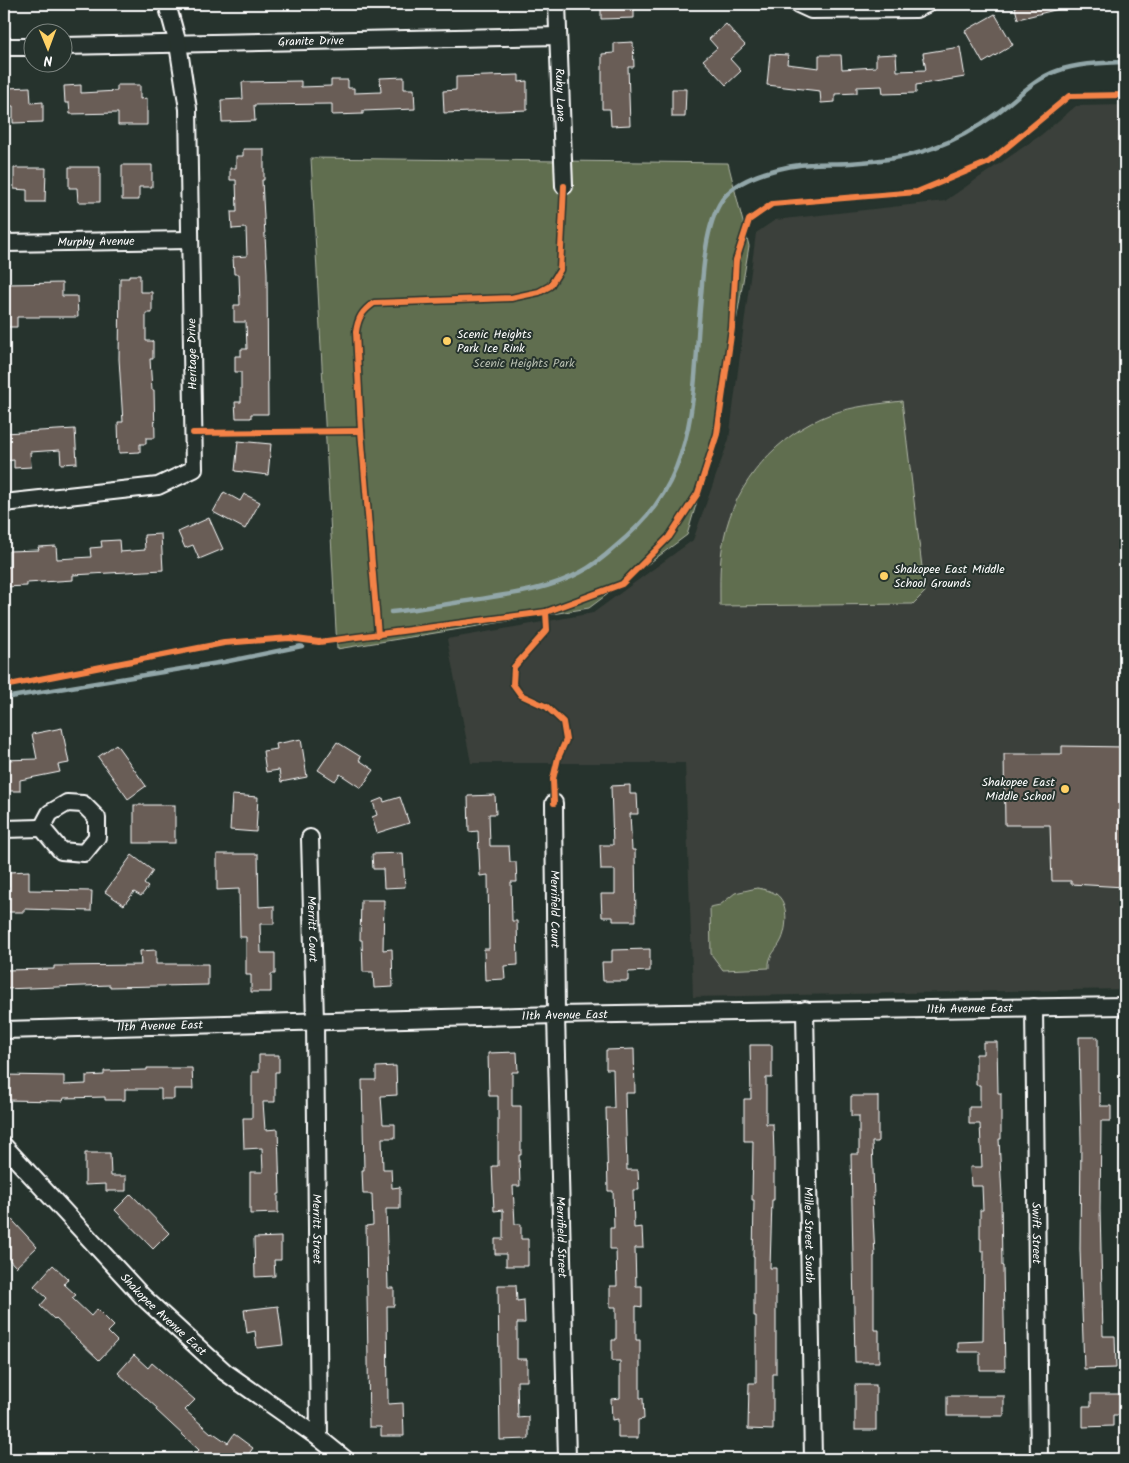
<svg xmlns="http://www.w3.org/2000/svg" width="1129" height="1463" viewBox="0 0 1129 1463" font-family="Kalam,sans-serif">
  <rect width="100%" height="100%" fill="#26332d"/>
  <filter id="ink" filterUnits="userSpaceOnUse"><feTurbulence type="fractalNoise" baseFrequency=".02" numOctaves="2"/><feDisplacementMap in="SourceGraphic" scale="10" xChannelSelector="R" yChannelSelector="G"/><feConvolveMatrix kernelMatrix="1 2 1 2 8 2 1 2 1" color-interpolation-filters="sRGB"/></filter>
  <g filter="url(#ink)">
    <!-- built -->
    <polygon fill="#3a403a" points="1125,105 1125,989 693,997 685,763 471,763 447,639 593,613 693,540 729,439 756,233 775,220 945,201 1041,135 1076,106"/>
    <!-- green -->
    <g fill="#606e4f" stroke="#b0b6a7">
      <polygon points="311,158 728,163 749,246 717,434 687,535 589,608 337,649"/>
      <path d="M902,401L925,592L913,604L720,606C720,583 719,561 724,538C735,482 778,434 831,414C854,406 878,404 902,401Z"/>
      <path d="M757,888C764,889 771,891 776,894C789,903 787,927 782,939C777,951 768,954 769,968L723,970L711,954L710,907L720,905L735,893Z"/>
    </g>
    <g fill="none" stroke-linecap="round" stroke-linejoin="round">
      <!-- stream -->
      <g stroke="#92a7a9" stroke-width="4.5">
        <path d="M391,612C419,609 447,604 474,600C511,594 548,590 581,572C593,566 605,556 615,547C647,520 668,495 681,454C696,409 696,355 700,308C703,276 704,221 725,196C743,175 787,165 813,164C825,163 837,164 850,163C876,161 907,158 933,148C956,140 977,128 997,113C1017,98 1034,79 1057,71C1079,63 1103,63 1125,62"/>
        <polyline points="4,698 224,662 302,646"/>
      </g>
    </g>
    <!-- building -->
    <g fill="#695d57" stroke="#fff">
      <polygon points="601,4 634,4 634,18 601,19"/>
      <polygon points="1014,4 1062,4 1063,8 1018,19"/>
      <polygon points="995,14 1013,45 983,63 965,31"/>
      <polygon points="726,24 745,45 730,59 741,71 726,85 703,60 717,48 709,39"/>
      <polygon points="633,42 634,67 628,67 630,125 611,126 610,109 602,109 602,54 614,53 614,43"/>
      <polygon points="960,47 965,77 916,85 916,93 883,94 882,86 857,87 857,93 835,94 835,102 821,103 820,91 767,85 770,54 788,55 787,64 819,68 819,55 841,55 842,69 876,67 876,55 896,54 897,71 926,70 923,53"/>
      <polygon points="519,75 519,82 527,81 527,110 444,113 443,91 456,90 456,77"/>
      <polygon points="404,77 404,89 414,89 415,109 363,111 363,114 332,115 332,104 254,105 255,121 222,122 221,100 243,99 242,82 301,81 301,87 331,86 331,80 348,80 348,88 354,88 354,93 381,92 380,78"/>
      <polygon points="81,85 81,93 117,91 117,85 140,85 140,99 147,98 147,125 118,125 118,113 70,114 69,103 65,103 64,86"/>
      <polygon points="30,87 31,103 43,102 43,122 13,123 13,106 7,106 7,88"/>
      <polygon points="672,89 686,89 685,117 672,117"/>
      <polygon points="243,149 264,149 264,180 262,180 267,273 268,414 251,414 251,418 236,418 235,402 241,402 241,372 235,372 235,356 241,356 241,349 247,349 246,322 234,322 234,305 240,305 239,274 234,274 233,257 247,256 246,228 232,229 231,212 237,212 236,180 230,180 230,168 236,168 236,156 243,156"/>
      <polygon points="122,165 152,165 152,187 139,187 139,200 122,200"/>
      <polygon points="69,167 100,167 100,202 78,202 77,188 69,188"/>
      <polygon points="14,168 46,168 45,202 27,202 27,190 14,189"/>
      <polygon points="129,275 140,275 140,292 152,292 152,313 146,313 146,341 153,341 153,359 150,359 152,390 154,390 155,438 146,438 146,444 140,444 140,452 119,453 118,422 123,422 119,359 120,278 129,278"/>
      <polygon points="62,283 62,296 77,296 78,317 17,317 17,327 4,327 4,297 8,297 8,284"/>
      <polygon points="75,429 77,463 61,464 60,450 30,452 31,467 14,468 14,460 4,461 4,433"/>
      <polygon points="238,441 271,444 268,475 235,471"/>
      <polygon points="224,492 240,501 244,494 260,502 245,529 213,512"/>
      <polygon points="209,518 223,549 199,559 193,545 185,548 178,532"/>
      <polygon points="161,534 163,570 73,575 73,580 27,583 27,586 5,587 4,568 9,567 9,551 39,550 38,547 56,546 57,559 91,557 90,548 102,547 101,541 119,540 120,552 145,550 144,535"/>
      <polygon points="62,728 69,763 58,765 60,772 20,780 20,791 4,791 4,760 37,759 32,734"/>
      <polygon points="301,739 307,777 281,782 279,770 266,772 263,751 277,749 276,744"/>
      <polygon points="337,742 361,757 359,760 374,770 361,788 340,774 335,781 318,770"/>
      <polygon points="116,744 146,786 128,799 98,757"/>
      <polygon points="1062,746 1125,747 1125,887 1071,884 1071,881 1052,881 1050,825 1005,825 1004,754 1062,754"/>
      <polygon points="630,785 630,794 637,794 638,814 630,814 632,850 635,850 636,921 613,921 613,917 602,917 601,894 615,894 615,870 601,870 600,845 613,845 611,786"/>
      <polygon points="232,795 258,797 256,832 230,830"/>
      <polygon points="495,795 496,814 489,814 490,846 509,846 510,862 516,862 517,882 511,882 512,921 517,921 518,965 504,966 505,979 485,980 484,949 489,949 488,875 480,876 478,831 469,832 468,796"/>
      <polygon points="400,797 409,823 377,833 372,817 377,815 373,802 383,798 384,802"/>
      <rect x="134" y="805" width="41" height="38"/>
      <polygon points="403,853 405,887 384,888 383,869 373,869 372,854"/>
      <polygon points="217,854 258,854 259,907 274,906 274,924 260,924 261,953 275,953 275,974 271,974 271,992 251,992 251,975 246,975 246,937 240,937 239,889 217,890"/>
      <polygon points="132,855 153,871 144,884 148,887 141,896 134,892 124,905 105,892"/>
      <polygon points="29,871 29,890 92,891 91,911 24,909 24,912 4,912 4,887 9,886 9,872"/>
      <polygon points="361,900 384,900 383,950 392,949 393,987 374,988 373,972 363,972 362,940 360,940"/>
      <polygon points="650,949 650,971 628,972 628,981 603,981 602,962 612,962 612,950"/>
      <polygon points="156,950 156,964 208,964 208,985 110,987 110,985 4,989 4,970 54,969 54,966 141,965 140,951"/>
      <polygon points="1079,1037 1098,1037 1098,1093 1100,1093 1100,1106 1111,1106 1111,1121 1101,1121 1100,1209 1103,1336 1115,1336 1116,1368 1084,1369 1080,1249 1081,1139"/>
      <polygon points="983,1042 997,1042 998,1093 1001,1093 1001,1139 999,1139 1002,1196 1001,1196 1002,1266 1003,1266 1005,1370 980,1370 980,1352 958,1352 958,1342 983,1341 984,1251 981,1251 981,1239 980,1239 980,1210 983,1210 982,1186 971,1186 970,1167 982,1167 980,1124 969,1124 969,1107 980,1107 980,1085 976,1085 976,1054 983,1054"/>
      <polygon points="750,1045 772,1045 772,1078 766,1078 766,1124 773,1124 774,1154 774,1200 772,1200 770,1268 776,1268 776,1374 773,1374 773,1430 748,1429 749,1383 756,1383 756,1316 754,1316 754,1257 753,1257 754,1200 752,1200 753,1141 744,1141 744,1099 751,1099"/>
      <polygon points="634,1049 635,1093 625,1093 627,1170 638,1170 639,1190 633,1190 634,1228 642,1227 643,1248 635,1248 636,1286 642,1286 642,1307 636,1306 636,1340 640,1340 640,1398 643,1398 644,1419 638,1420 638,1438 618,1438 618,1419 612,1420 611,1399 620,1398 620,1361 612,1361 612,1340 616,1340 616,1307 610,1307 610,1286 617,1286 616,1249 610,1249 610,1228 614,1228 613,1191 608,1191 606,1108 614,1108 613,1069 606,1069 606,1050"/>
      <polygon points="517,1052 518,1072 512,1072 512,1106 521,1106 521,1155 519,1155 520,1186 513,1186 515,1224 521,1224 521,1239 528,1239 528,1266 506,1266 506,1254 495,1254 495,1239 503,1239 503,1210 494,1211 492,1166 498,1166 498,1096 489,1096 488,1053"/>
      <polygon points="259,1055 279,1055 279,1072 275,1072 275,1102 263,1102 265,1130 278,1129 280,1194 278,1194 278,1213 250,1214 250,1172 263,1172 262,1148 244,1149 243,1118 252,1118 252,1072 259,1072"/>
      <polygon points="396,1066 397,1095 381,1096 383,1124 395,1124 395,1138 382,1138 383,1169 391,1169 392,1188 400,1187 400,1209 386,1209 388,1288 394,1288 394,1306 387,1306 388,1404 403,1403 404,1436 381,1436 381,1427 369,1427 366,1226 373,1225 372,1194 363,1194 362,1170 364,1170 362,1080 376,1080 376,1067"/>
      <polygon points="147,1068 192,1068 193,1089 174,1089 174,1099 161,1099 161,1089 125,1089 125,1100 105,1100 105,1097 64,1098 63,1101 4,1100 4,1075 64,1076 64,1085 86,1084 86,1076 104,1075 104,1071 147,1070"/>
      <polygon points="851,1096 878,1096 878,1142 872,1142 874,1197 872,1197 875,1256 874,1256 874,1330 879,1330 879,1362 855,1362 851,1154 859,1154 859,1116 851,1116"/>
      <polygon points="85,1153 110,1153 111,1176 126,1176 126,1191 106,1191 106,1184 85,1185"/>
      <polygon points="131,1194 169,1233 153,1249 115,1210"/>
      <polygon points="4,1211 37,1247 16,1267 4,1254"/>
      <polygon points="281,1237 281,1260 274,1260 275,1276 255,1277 254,1238"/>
      <polygon points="53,1265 68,1279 64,1284 76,1295 72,1298 91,1316 97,1309 114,1326 108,1332 117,1341 99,1360 55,1318 54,1319 40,1306 47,1298 34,1286"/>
      <polygon points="498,1285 516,1285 517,1301 524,1300 525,1323 517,1323 517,1359 527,1359 527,1381 517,1381 518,1418 529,1417 529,1439 500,1440"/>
      <polygon points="278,1306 283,1345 257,1348 255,1331 247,1333 244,1310"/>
      <polygon points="134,1355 148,1368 152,1363 195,1400 185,1410 211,1433 212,1432 228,1443 234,1434 253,1448 245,1459 192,1459 199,1450 156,1410 157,1408 118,1373"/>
      <rect x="855" y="1385" width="21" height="45"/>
      <polygon points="1091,1394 1121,1394 1121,1415 1113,1415 1113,1426 1083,1427 1083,1406 1091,1406"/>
      <rect x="947" y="1396" width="57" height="20"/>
    </g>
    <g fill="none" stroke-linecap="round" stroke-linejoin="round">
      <defs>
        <g id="street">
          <path id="s1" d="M557,4L564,186"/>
          <polyline points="798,4 811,10 916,9 927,4"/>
          <path id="s2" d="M62,46L558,36"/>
          <polyline points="4,47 32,47"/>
          <path id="s3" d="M4,243L190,240"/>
          <polyline points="4,503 158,486 194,469 188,109 178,44 167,4"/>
          <polygon points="67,803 83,804 97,818 97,837 84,853 61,851 42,828 50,813"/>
          <path id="s4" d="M554,803L556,1015L567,1459"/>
          <polyline points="4,829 42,828"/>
          <path id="s5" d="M310,838L315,1021L319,1438"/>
          <path id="s6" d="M1034,1007L1039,1459"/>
          <path id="s7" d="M805,1010L813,1459"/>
          <path id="s8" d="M4,1030L556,1015L1125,1006"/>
          <path id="s9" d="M4,1146L143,1297L225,1372L319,1438L345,1459"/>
        </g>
      </defs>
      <!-- street casing -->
      <use href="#street" stroke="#fff" stroke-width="20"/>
      <!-- street -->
      <use href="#street" stroke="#26332d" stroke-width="16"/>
      <defs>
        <g id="cycleway">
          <polyline points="193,433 361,431"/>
          <polyline points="546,612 547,630 514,667 513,684 521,695 547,707 563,722 566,740 558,758 553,779 554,803"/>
          <path d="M378,635L361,431L356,332C358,318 362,311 374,303L511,298L539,292L550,286L560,270L564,186"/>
          <polyline points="4,686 224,643 289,638 319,642 546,612 622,584 669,537 698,493 717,434 732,328 736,260 749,220 772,204 917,192 989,162 1069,96 1125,95"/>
        </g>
      </defs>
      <!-- cycleway casing -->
      <use href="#cycleway" stroke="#26332d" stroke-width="9"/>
      <!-- cycleway -->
      <use href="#cycleway" stroke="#f48246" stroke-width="6"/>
    </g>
  </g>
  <!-- markers -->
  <g fill="#ffd166" stroke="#26332d" stroke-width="2">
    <circle cx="447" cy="341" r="5"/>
    <circle cx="884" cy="576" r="5"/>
    <circle cx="1065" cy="789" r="5"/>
  </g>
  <g text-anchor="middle" stroke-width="4" stroke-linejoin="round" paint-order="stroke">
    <!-- street labels -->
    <g font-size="12" fill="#fff" stroke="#26332d">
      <text dy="4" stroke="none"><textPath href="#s2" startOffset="249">Granite Drive</textPath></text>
      <text dy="4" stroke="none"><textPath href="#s1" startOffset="91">Ruby Lane</textPath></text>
      <text dy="4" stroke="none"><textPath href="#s3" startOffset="92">Murphy Avenue</textPath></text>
      <text transform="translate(192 354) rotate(-91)" y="4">Heritage Drive</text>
      <text dy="4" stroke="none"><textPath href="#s4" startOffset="106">Merrifield Court</textPath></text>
      <text dy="4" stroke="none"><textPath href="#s5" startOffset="91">Merritt Court</textPath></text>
      <text dy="4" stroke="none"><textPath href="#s8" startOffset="966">11th Avenue East</textPath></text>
      <text dy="4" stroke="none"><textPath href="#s8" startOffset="561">11th Avenue East</textPath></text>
      <text dy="4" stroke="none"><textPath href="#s8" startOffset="156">11th Avenue East</textPath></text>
      <text dy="4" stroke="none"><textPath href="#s5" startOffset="391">Merritt Street</textPath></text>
      <text dy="4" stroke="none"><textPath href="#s6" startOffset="226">Swift Street</textPath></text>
      <text dy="4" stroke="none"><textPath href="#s7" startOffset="225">Miller Street South</textPath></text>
      <text dy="4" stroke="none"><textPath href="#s4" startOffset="434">Merrifield Street</textPath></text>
      <text dy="4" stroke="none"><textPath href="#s9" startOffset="232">Shakopee Avenue East</textPath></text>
    </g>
    <!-- poi labels -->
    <g font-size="12" fill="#fff" stroke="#26332d" text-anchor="start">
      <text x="457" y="338">Scenic Heights<tspan x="457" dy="14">Park Ice Rink</tspan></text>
      <text x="894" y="573">Shakopee East Middle<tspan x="894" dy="14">School Grounds</tspan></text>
      <text x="1055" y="786" text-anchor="end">Shakopee East<tspan x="1055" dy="14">Middle School</tspan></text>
    </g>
    <!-- park labels -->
    <g font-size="12" fill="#b7beb0" stroke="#26332d">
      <text x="524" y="367">Scenic Heights Park</text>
    </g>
  </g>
  <!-- margin -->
  <rect width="1129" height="1463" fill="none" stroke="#26332d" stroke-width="20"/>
  <rect x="10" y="10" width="1109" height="1443" fill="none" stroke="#fff" stroke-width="2" filter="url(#ink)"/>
  <!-- north arrow -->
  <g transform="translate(48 48) rotate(179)"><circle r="24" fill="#26332d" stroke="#7d8581"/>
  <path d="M0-4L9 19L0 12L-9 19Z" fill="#ffd166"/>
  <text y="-8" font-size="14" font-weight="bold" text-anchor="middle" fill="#ffffff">N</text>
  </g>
</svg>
